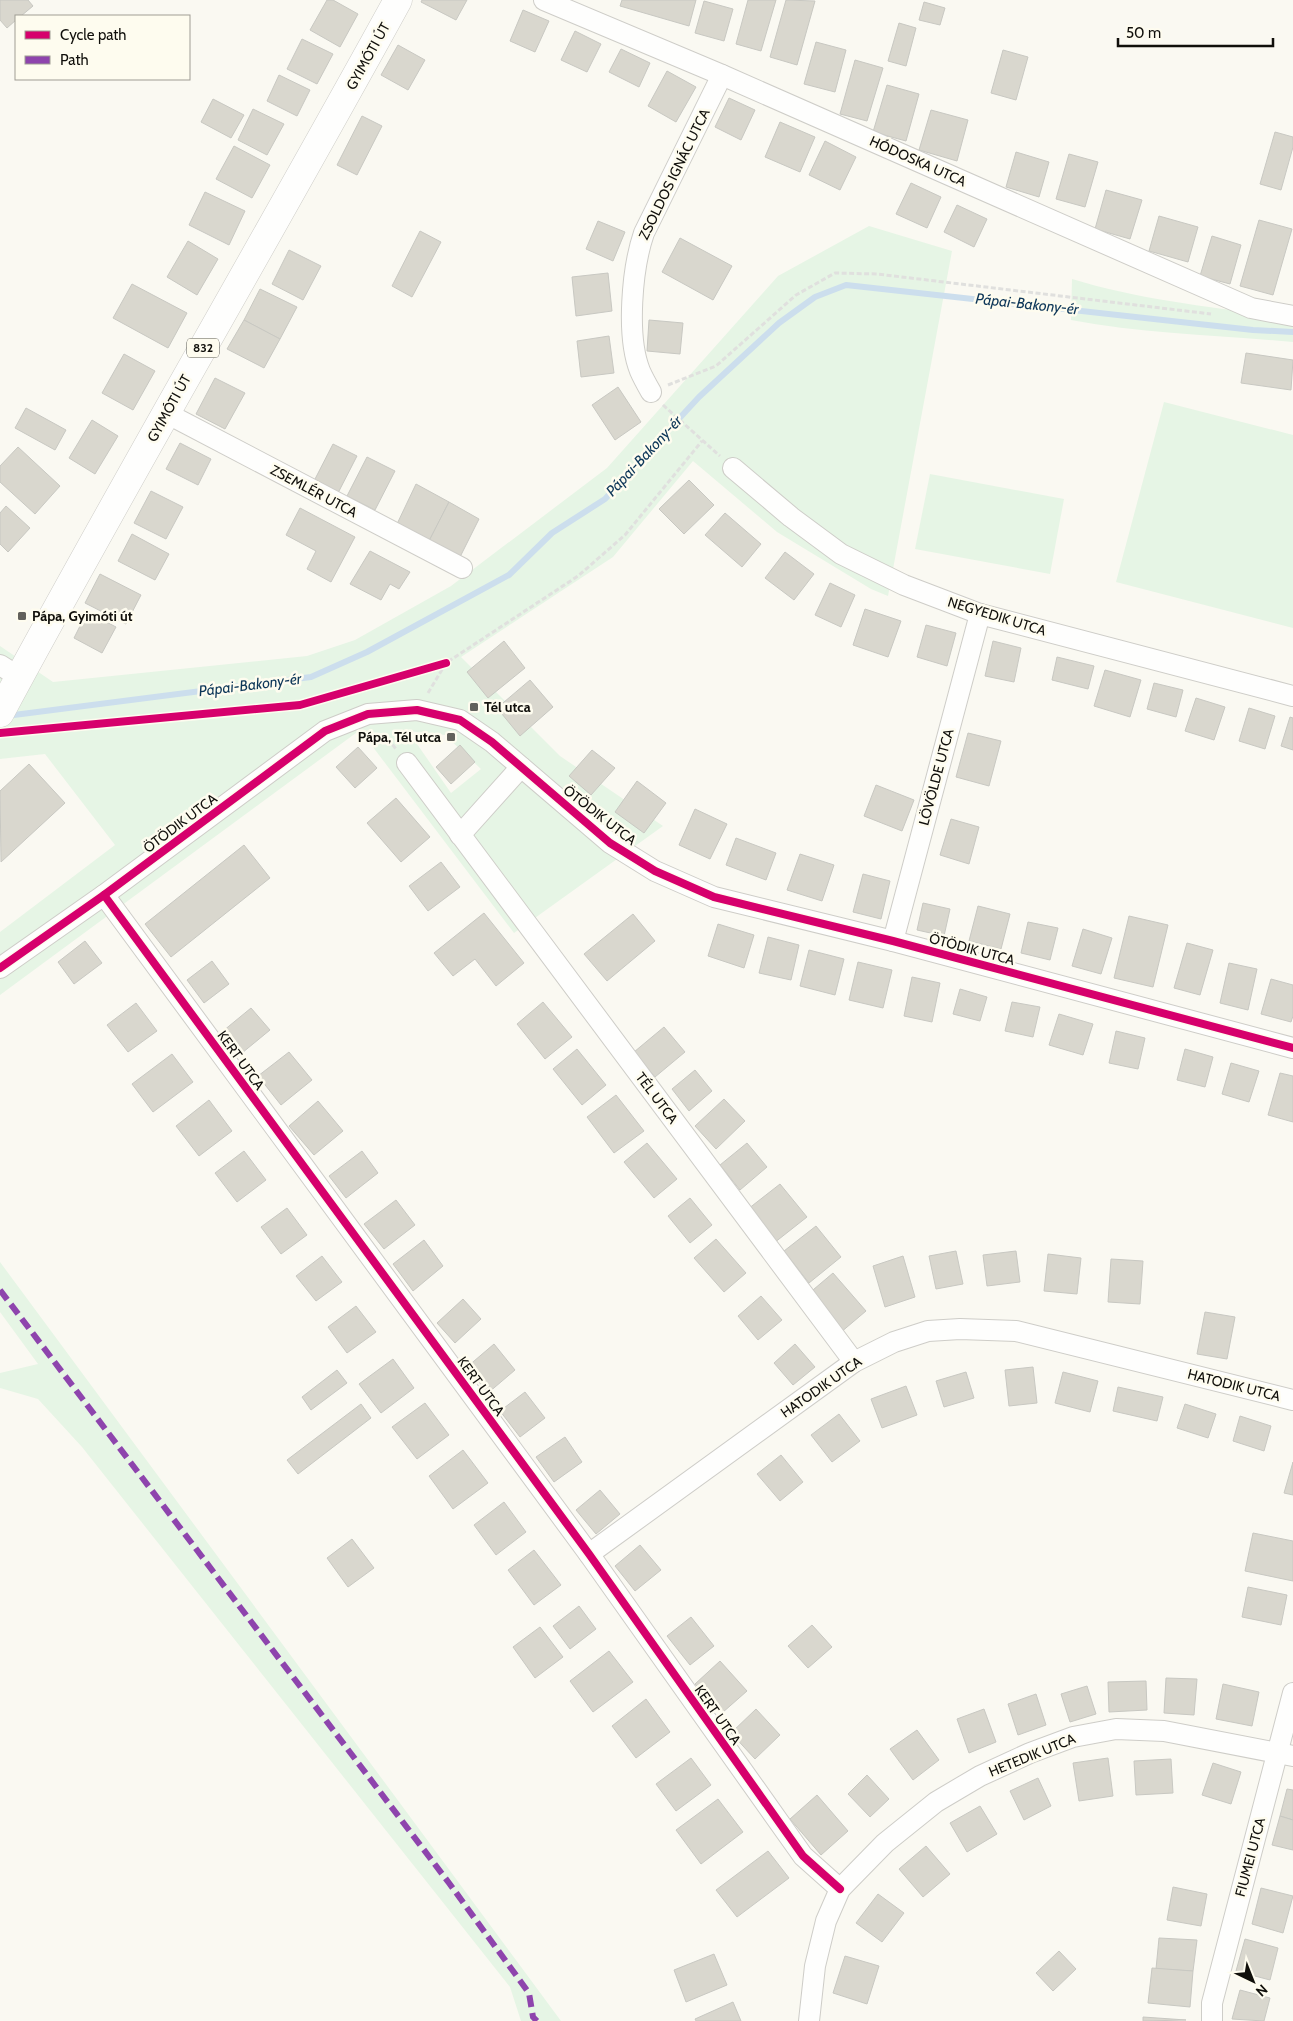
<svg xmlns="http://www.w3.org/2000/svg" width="1293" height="2021" viewBox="0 0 1293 2021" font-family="Cabin,sans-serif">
  <rect width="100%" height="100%" fill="#faf9f2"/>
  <!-- green -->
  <g fill="#e6f5e5" fill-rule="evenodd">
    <path d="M869,226L952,251L888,596L871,589L777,532L693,461L613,557L461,657L560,756L663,826L514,933L360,730L0,995V932L115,845L45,754L0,759V646L53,682L307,656L355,640L451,586L607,468L778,276ZM408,731L445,735L481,769L451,793Z"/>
    <path d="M1072,279C1144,301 1219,308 1293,318V342C1219,335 1144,334 1071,320Z"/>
    <polygon points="1164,402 1293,435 1293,628 1116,582"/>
    <polygon points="930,474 1064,499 1050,574 915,549"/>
    <polygon points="0,1262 561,2021 521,2021 510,1987 82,1447 38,1399 0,1388 0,1373 38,1364 0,1312"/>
  </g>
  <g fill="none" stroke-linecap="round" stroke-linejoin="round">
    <!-- stream -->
    <polyline stroke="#ccdeed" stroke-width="6" points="6,716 311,677 367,652 509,575 552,533 605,499 699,397 779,323 815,297 846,285 1253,330 1293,332"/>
  </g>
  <!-- building -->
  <g fill="#d9d7ce" stroke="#c8c8c2">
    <polygon points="0,0 28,0 33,6 21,16 16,16 16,20 7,28 0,20"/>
    <polygon points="327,0 333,0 358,14 340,47 310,30"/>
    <polygon points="422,0 467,0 456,20 421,2"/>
    <polygon points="622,0 696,0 689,26 620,6"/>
    <polygon points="748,0 776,0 761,51 736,44"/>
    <polygon points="786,0 815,1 797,65 770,57"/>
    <polygon points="704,1 733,9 724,41 695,33"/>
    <polygon points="924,2 945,8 940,25 919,20"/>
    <polygon points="523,10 549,21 535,52 510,41"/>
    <polygon points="899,23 916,28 906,66 888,61"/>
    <polygon points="575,31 601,44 587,72 561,60"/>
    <polygon points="302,39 333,54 317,84 287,69"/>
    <polygon points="816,42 846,50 835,92 804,84"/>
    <polygon points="398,45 425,60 408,90 381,75"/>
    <polygon points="621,49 650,63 639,87 609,72"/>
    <polygon points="1003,50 1028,57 1016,100 991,93"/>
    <polygon points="855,60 883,68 867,121 840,114"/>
    <polygon points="667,71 696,87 676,122 648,106"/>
    <polygon points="279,75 310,90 297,116 267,101"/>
    <polygon points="887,85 919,94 906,141 873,132"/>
    <polygon points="729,98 755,110 741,140 715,127"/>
    <polygon points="213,99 244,115 231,138 201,122"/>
    <polygon points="253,109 284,124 267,155 238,140"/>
    <polygon points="931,110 968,120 957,161 919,150"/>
    <polygon points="362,116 382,126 357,175 337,165"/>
    <polygon points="780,122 815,137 800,172 765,157"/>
    <polygon points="1275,132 1293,137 1293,147 1281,190 1260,184"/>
    <polygon points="825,141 856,157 840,190 809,175"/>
    <polygon points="234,146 270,165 252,198 216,179"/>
    <polygon points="1016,152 1049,162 1039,197 1006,187"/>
    <polygon points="1069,154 1098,162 1085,207 1056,199"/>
    <polygon points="911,183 941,197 927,228 896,214"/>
    <polygon points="1106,190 1142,200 1130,239 1095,229"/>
    <polygon points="205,192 245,211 229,245 189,225"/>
    <polygon points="957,205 987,219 974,247 944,232"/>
    <polygon points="1159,216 1198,227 1188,262 1149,251"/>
    <polygon points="1259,220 1292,229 1273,295 1240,286"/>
    <polygon points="598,221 625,232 613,261 586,249"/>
    <polygon points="420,231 441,242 412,297 392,286"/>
    <polygon points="1212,236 1241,245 1230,284 1200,276"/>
    <polygon points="680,238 732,266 713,300 662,272"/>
    <polygon points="188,241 218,259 197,295 167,277"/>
    <polygon points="289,250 321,266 303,300 272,284"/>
    <polygon points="608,273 612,311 576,316 572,277"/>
    <polygon points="132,284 187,313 168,348 113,318"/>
    <polygon points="260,289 297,307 280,339 244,320"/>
    <polygon points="244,320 280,339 264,368 227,349"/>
    <polygon points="649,320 683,323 680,354 647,351"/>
    <polygon points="609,336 614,373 581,377 577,341"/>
    <polygon points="1246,353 1293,360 1291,390 1241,383"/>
    <polygon points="124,354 155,371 133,410 102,393"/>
    <polygon points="215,378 245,393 225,429 196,414"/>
    <polygon points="618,387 641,422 615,440 592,405"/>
    <polygon points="26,408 66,430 55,450 15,428"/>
    <polygon points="92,420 118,436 95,474 69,458"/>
    <polygon points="180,443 211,459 198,485 166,469"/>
    <polygon points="333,444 357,456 338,493 314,481"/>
    <polygon points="18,447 60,486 35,514 0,482 0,466"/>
    <polygon points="367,457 395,471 375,510 347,496"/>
    <polygon points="689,480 714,505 684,534 659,509"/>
    <polygon points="416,484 449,502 429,541 397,524"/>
    <polygon points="151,491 183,507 166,539 134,523"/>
    <polygon points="449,502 479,519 460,557 429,541"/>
    <polygon points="6,506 30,528 8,552 0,544 0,513"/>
    <polygon points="300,508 355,537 331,582 307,569 316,551 286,535"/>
    <polygon points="725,513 761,544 742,567 705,535"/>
    <polygon points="132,534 169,554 155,580 118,561"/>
    <polygon points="370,551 410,572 399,589 390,584 381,600 350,584"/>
    <polygon points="785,552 814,574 794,600 765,578"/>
    <polygon points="100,574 141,595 126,624 85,603"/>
    <polygon points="830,583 855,595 841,627 815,615"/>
    <polygon points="865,609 901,621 888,657 853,645"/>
    <polygon points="87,612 116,627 102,653 74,638"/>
    <polygon points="926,625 956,633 947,666 917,657"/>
    <polygon points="504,641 525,668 488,698 467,672"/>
    <polygon points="993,641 1021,648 1014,682 985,676"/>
    <polygon points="1057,657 1094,666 1088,689 1052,680"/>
    <polygon points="1105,670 1141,680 1130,717 1094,706"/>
    <polygon points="530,680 553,707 520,736 497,708"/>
    <polygon points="1154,683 1183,690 1176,717 1147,709"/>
    <polygon points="1196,698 1225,707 1214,740 1185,731"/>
    <polygon points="1249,708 1275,716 1265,749 1239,741"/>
    <polygon points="1290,717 1293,718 1293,750 1281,746"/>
    <polygon points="968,733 1001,741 989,786 956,777"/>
    <polygon points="460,745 475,762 451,784 436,767"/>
    <polygon points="358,747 377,768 355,788 336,767"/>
    <polygon points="592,750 615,768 591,795 569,776"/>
    <polygon points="29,764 65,803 1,862 0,791"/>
    <polygon points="637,781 666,803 644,833 615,812"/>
    <polygon points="876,785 914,800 902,831 864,816"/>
    <polygon points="396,798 430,837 401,862 367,823"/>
    <polygon points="695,809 727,824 710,859 679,845"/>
    <polygon points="951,819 979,827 969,864 940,855"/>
    <polygon points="736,838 776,853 766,880 726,865"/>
    <polygon points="244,845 270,878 171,957 145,924"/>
    <polygon points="800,854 834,865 822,901 787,890"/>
    <polygon points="441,862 460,887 428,911 409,886"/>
    <polygon points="863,874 890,881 881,919 853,912"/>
    <polygon points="923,903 950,909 944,936 917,930"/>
    <polygon points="978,906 1010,914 1001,949 969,941"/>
    <polygon points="484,913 524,963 496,986 475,959 453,976 434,953"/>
    <polygon points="633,914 655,941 607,981 584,954"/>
    <polygon points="1129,916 1168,925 1153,987 1114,978"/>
    <polygon points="1028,922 1058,928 1050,960 1021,953"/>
    <polygon points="718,924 754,935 744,968 708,956"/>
    <polygon points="1083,929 1112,938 1101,974 1072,966"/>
    <polygon points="768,937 799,945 791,980 759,973"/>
    <polygon points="85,941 102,963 74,984 58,962"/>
    <polygon points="1187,943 1213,950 1200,995 1174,988"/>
    <polygon points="809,950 844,959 835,995 800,986"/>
    <polygon points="212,961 229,984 204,1003 187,980"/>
    <polygon points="858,962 892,970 883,1008 849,1000"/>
    <polygon points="1229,963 1257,969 1248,1010 1220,1003"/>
    <polygon points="912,977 940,983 932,1022 904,1016"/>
    <polygon points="1271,979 1293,985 1293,1016 1291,1022 1261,1014"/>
    <polygon points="960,989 987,997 980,1021 953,1014"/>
    <polygon points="543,1002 572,1037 545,1059 517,1024"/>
    <polygon points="1012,1002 1040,1007 1033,1037 1005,1031"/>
    <polygon points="136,1003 157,1031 128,1052 107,1025"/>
    <polygon points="251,1008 270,1030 242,1053 223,1031"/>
    <polygon points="1059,1014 1093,1024 1083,1055 1049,1045"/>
    <polygon points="664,1027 685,1052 655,1077 634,1052"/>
    <polygon points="1116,1031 1145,1038 1138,1069 1109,1063"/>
    <polygon points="577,1049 606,1085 582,1105 553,1069"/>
    <polygon points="1185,1049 1213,1057 1205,1087 1177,1080"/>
    <polygon points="289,1052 312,1080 281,1105 258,1076"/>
    <polygon points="172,1054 193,1082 153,1112 132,1084"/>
    <polygon points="1231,1063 1259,1071 1249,1102 1222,1094"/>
    <polygon points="695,1070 712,1091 689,1111 672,1089"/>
    <polygon points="1280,1073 1293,1076 1293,1122 1268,1115"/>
    <polygon points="616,1095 644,1131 614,1153 587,1117"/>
    <polygon points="724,1099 745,1121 716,1149 695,1126"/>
    <polygon points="209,1100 232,1131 199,1156 176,1126"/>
    <polygon points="318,1101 343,1131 314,1155 289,1126"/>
    <polygon points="647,1143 677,1179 654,1198 624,1162"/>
    <polygon points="747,1143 767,1167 740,1190 720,1165"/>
    <polygon points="244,1151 266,1180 237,1202 215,1173"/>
    <polygon points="362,1151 378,1173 346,1198 329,1176"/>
    <polygon points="780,1184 807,1217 774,1243 748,1209"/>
    <polygon points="690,1198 712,1225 690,1243 668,1216"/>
    <polygon points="396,1200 415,1225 384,1249 364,1224"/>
    <polygon points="287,1208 307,1235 281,1254 261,1227"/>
    <polygon points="816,1226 841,1257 809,1283 784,1251"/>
    <polygon points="716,1239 746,1273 724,1292 694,1258"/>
    <polygon points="424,1240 443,1266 413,1291 393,1264"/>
    <polygon points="956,1251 963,1284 936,1289 929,1256"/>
    <polygon points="1016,1251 1020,1282 987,1286 983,1255"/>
    <polygon points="1048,1254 1081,1258 1077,1294 1044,1291"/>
    <polygon points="322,1256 342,1282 316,1301 296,1276"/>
    <polygon points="903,1256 915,1297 885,1307 873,1266"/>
    <polygon points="1111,1259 1143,1261 1140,1304 1108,1302"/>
    <polygon points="833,1273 866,1311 840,1333 807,1295"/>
    <polygon points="761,1296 782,1320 758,1340 738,1316"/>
    <polygon points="463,1299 481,1319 455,1343 437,1323"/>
    <polygon points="356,1306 376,1332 347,1353 328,1327"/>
    <polygon points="1205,1312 1235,1317 1227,1359 1197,1354"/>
    <polygon points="494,1344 515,1370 488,1393 467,1367"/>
    <polygon points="795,1344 815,1367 793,1385 774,1363"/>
    <polygon points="393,1359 414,1388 381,1413 359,1384"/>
    <polygon points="1033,1367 1037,1403 1009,1406 1005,1370"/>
    <polygon points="337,1370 347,1383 311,1410 302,1397"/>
    <polygon points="966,1372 974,1398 944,1407 936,1381"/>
    <polygon points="1063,1372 1098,1381 1090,1412 1055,1403"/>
    <polygon points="906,1386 917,1415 882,1428 871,1399"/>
    <polygon points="1118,1387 1163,1397 1157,1421 1113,1411"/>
    <polygon points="525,1392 545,1418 520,1437 500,1411"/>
    <polygon points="425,1403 449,1435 417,1459 392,1427"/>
    <polygon points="361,1404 371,1418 298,1474 287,1460"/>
    <polygon points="1185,1404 1216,1414 1208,1438 1177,1428"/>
    <polygon points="839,1414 860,1441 832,1462 811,1435"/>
    <polygon points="1240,1416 1271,1426 1264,1451 1233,1441"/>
    <polygon points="565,1437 582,1462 554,1482 536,1457"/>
    <polygon points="463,1450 488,1483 453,1509 429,1476"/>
    <polygon points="781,1455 803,1482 780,1501 757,1474"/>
    <polygon points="1293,1462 1293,1495 1284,1493"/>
    <polygon points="600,1490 620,1514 596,1534 576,1510"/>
    <polygon points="504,1502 526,1532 496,1555 474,1525"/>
    <polygon points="1253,1533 1293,1541 1293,1581 1245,1571"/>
    <polygon points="352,1539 374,1568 348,1587 327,1558"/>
    <polygon points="640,1545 661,1570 635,1591 615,1566"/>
    <polygon points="534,1550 561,1585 534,1605 508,1570"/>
    <polygon points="1248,1587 1287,1595 1281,1625 1242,1617"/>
    <polygon points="579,1606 596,1629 570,1649 553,1626"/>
    <polygon points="691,1617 714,1646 690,1665 667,1636"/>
    <polygon points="812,1625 832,1647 808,1668 788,1646"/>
    <polygon points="540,1627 563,1657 535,1678 513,1647"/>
    <polygon points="609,1651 633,1682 593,1712 570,1681"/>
    <polygon points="720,1661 747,1691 722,1713 695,1684"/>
    <polygon points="1166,1678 1197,1679 1194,1715 1164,1713"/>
    <polygon points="1146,1681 1147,1710 1109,1712 1108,1682"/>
    <polygon points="1223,1684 1259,1692 1252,1726 1216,1719"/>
    <polygon points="1087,1686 1096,1714 1070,1722 1061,1694"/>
    <polygon points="1036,1694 1046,1725 1018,1735 1008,1704"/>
    <polygon points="646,1699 670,1732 636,1758 612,1726"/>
    <polygon points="756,1709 780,1735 755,1759 731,1733"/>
    <polygon points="984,1709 996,1742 969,1753 957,1719"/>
    <polygon points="917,1730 939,1760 913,1780 890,1749"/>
    <polygon points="691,1758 711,1785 676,1811 656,1784"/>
    <polygon points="1108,1758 1113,1796 1079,1801 1073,1763"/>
    <polygon points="1171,1759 1173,1793 1136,1795 1134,1761"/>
    <polygon points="1213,1763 1241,1772 1231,1804 1202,1795"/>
    <polygon points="867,1775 889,1799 870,1817 848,1794"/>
    <polygon points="1038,1778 1051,1806 1024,1820 1010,1791"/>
    <polygon points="1287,1789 1293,1790 1293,1820 1280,1816"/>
    <polygon points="817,1795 848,1831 821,1855 790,1819"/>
    <polygon points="718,1799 743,1832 701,1864 676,1830"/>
    <polygon points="980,1806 997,1834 967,1852 950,1823"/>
    <polygon points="1280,1816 1293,1820 1293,1850 1272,1845"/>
    <polygon points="926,1846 950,1874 923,1897 899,1869"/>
    <polygon points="768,1851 789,1878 737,1917 716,1890"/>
    <polygon points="1173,1887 1207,1894 1201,1926 1167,1920"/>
    <polygon points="1261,1888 1293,1896 1283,1933 1252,1924"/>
    <polygon points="878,1894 904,1913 882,1942 856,1923"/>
    <polygon points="1159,1938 1197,1940 1193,1971 1156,1969"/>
    <polygon points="1245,1939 1278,1948 1270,1980 1236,1971"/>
    <polygon points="1059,1951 1076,1969 1053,1991 1036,1973"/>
    <polygon points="714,1954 727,1985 686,2002 674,1970"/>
    <polygon points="845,1956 879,1966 867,2004 833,1993"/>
    <polygon points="1152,1968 1193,1971 1190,2007 1148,2003"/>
    <polygon points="1240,1990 1270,1998 1264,2021 1232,2019"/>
    <polygon points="733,2002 741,2021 696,2021 695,2019"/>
    <polygon points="1143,2017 1186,2020 1143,2021"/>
  </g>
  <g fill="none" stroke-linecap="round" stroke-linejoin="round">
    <defs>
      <g id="minor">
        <polyline points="544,0 722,75 1251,308 1293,316"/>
        <path d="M651,392C647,385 643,378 640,371C626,336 632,268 644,233L722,75"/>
        <polyline points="166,413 462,568"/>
        <polyline points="733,468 791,517 841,554 904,585 980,614 1293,696"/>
        <polyline points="0,665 19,677"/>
        <polyline points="407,763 854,1362"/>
        <polyline points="460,835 521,767"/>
        <polyline points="104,895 589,1554 803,1856 840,1889"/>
        <polyline points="893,941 980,614"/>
        <polyline points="0,968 104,895 325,731 368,714 417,710 460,720 492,742 610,843 655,871 714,897 893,941 1293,1048"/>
        <polyline points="589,1554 854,1362 894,1342 928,1331 960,1329 1016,1331 1293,1400"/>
        <polyline points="809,2021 815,1966 826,1921 840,1889 885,1843 936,1802 980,1776 1030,1753 1073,1737 1116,1729 1164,1731 1293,1756"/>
        <polyline points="1212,2021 1212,2003 1293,1693"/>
      </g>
      <path id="primary" d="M0,713C129,473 267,239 398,0"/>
    </defs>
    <!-- minor casing -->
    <use href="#minor" stroke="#cecdc8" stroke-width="22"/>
    <!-- primary casing -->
    <use href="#primary" stroke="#cecdc8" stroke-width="29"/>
    <!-- path -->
    <g stroke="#e0e0de" stroke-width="3" stroke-dasharray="5 2.5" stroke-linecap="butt">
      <polyline points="668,385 716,366 796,295 835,273 877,274 1211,314"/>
      <polyline points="663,405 720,456"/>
      <polyline points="428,693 446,663 578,576 625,535 702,441"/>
      <polyline points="383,733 396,749"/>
    </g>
    <!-- minor -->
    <use href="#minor" stroke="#fefefd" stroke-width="20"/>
    <!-- primary -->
    <use href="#primary" stroke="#fefefd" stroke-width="28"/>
    <!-- quiet -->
    <polyline stroke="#8e44ad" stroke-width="6" stroke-dasharray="12 6" stroke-linecap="butt" points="0,1290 449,1883 529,1993 533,2017 537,2021"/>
    <defs>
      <g id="cycleway">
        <polyline points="0,733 300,705 446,663"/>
        <polyline points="104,895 589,1554 803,1856 840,1889"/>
        <polyline points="0,968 104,895 325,731 368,714 417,710 460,720 492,742 610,843 655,871 714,897 893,941 1293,1048"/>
      </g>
    </defs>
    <!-- cycleway casing -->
    <use href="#cycleway" stroke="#fefcef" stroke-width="11"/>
    <!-- cycleway -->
    <use href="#cycleway" stroke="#d6006c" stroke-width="8"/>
  </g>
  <!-- markers -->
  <g fill="#62615c" stroke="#fefcef" stroke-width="2">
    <rect x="17" y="611" width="10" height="10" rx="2.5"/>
    <rect x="469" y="702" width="10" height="10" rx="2.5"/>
    <rect x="446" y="732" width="10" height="10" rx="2.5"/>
  </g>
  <g text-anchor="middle" stroke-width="5" stroke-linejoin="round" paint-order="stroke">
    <!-- shield labels -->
    <rect fill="#fefcef" stroke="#57564f" stroke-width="1" x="187" y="338.5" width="32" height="19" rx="4"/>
    <g font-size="12" font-weight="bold" fill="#100f0b">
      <text x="203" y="352">832</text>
    </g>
    <!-- street labels -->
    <g font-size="14" fill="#100f0b" stroke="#fefcef">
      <text transform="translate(368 56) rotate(-61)" y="5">GYIMÓTI ÚT</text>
      <text transform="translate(918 161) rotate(24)" y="5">HÓDOSKA UTCA</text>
      <text transform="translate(674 174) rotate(-64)" y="5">ZSOLDOS IGNÁC UTCA</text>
      <text transform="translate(169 408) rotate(-61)" y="5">GYIMÓTI ÚT</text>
      <text transform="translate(314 491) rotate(28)" y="5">ZSEMLÉR UTCA</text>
      <text transform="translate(997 616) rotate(17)" y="5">NEGYEDIK UTCA</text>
      <text transform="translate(936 777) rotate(-75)" y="5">LÖVÖLDE UTCA</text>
      <text transform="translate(600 815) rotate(38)" y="5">ÖTÖDIK UTCA</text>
      <text transform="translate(180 823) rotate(-37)" y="5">ÖTÖDIK UTCA</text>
      <text transform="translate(972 949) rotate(15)" y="5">ÖTÖDIK UTCA</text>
      <text transform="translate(241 1060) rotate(54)" y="5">KERT UTCA</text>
      <text transform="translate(657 1098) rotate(53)" y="5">TÉL UTCA</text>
      <text transform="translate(1234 1385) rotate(14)" y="5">HATODIK UTCA</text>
      <text transform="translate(481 1386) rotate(54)" y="5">KERT UTCA</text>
      <text transform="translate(821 1387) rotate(-35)" y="5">HATODIK UTCA</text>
      <text transform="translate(718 1715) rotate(55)" y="5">KERT UTCA</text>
      <text transform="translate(1032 1755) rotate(-22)" y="5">HETEDIK UTCA</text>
      <text transform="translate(1250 1857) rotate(-75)" y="5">FIUMEI UTCA</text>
    </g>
    <!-- poi labels -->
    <g font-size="14" font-weight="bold" fill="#100f0b" stroke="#fefcef" text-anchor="start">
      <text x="32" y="621">Pápa, Gyimóti út</text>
      <text x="484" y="712">Tél utca</text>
      <text x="441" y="742" text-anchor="end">Pápa, Tél utca</text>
    </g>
    <!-- water labels -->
    <g font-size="15" font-style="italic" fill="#0d3658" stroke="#fefcef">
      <text transform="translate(1027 304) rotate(6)" y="5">Pápai-Bakony-ér</text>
      <text transform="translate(644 456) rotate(-47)" y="5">Pápai-Bakony-ér</text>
      <text transform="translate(250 685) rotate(-7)" y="5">Pápai-Bakony-ér</text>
    </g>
  </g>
  <!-- legend -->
  <rect x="15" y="15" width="175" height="65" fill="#fefcef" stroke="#9f9d94"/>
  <rect x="25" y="31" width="25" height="8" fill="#d6006c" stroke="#9f9d94"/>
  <text x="60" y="40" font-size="15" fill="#100f0b">Cycle path</text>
  <rect x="25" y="56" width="25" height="8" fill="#8e44ad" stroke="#9f9d94"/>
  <text x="60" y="65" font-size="15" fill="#100f0b">Path</text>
  <!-- north arrow -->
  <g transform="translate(1253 1981) rotate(137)" stroke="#fefcef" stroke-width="4" paint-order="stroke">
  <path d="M0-4L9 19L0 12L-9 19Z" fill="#100f0b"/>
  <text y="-8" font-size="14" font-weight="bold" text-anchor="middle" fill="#100f0b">N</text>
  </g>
  <!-- scale -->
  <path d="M1118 38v8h155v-8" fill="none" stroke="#100f0b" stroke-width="2.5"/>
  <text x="1126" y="38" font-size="15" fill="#100f0b" stroke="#fefcef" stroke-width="4" paint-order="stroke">50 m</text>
</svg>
